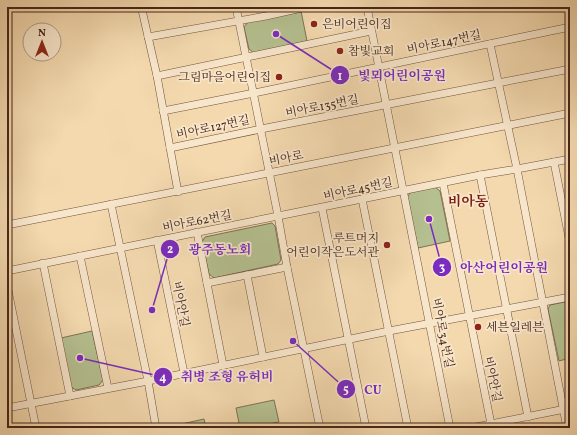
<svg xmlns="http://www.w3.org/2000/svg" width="577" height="435" viewBox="0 0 577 435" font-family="Vollkorn,'Noto Serif KR',serif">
  <rect width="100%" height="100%" fill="#f4d9af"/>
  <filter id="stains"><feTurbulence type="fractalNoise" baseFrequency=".005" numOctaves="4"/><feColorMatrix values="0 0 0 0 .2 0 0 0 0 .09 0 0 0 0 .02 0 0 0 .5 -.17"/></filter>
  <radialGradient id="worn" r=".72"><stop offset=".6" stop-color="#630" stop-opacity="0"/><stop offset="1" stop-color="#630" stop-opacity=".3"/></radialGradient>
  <!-- green -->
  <g fill="#b5c090" stroke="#7e7254">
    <polygon points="301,11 307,41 254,53 249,49 244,27 248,22"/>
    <polygon points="435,187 440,191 450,241 418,248 407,197 411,192"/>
    <polygon points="272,223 275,226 281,260 278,264 214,278 209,274 202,242 205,237"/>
    <polygon points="570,301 570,358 559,361 548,309 550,305"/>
    <polygon points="92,331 103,380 99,385 76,390 71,387 61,338"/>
    <polygon points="274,400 279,422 248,428 240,428 236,408"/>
    <polygon points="204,419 206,428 178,428 177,425"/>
  </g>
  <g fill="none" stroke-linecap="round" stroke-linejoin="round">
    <defs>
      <g id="minor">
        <polyline points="145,7 142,10 157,76 178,192"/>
        <polyline points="236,7 278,216 287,267 320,428"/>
        <polyline points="367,7 450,428"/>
        <polyline points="148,37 266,16 306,7"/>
        <polyline points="490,44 517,169 567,428"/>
        <polyline points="157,76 371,31"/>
        <polyline points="163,111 254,93 570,27"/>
        <polyline points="170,148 261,129 570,69"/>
        <polyline points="554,162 570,243"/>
        <polyline points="480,175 528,417"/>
        <polyline points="443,183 491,424"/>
        <polyline points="362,199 408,428"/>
        <polyline points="111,204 148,381 156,428"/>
        <polyline points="322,208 366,428"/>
        <polyline points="7,225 570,113"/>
        <polyline points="197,232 223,365"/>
        <polyline points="157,240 184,373"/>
        <polyline points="80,256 108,388"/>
        <polyline points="43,263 70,396"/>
        <polyline points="7,271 480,175 517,169 570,159"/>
        <polyline points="247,275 263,357"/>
        <polyline points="207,283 287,267"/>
        <polyline points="7,285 36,428"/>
        <polyline points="7,408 148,381 389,331 570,297"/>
        <polyline points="471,428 570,408"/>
      </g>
    </defs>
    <!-- minor casing -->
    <use href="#minor" stroke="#72523e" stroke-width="8"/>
    <!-- minor -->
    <use href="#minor" stroke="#f8e6cb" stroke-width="7"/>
  </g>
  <!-- markers -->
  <g fill="#8f2418" stroke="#f8e6cb" stroke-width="1.5">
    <circle cx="314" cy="24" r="4"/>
    <circle cx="340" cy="51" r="4"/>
    <circle cx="279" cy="77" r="4"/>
    <circle cx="387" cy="245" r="4"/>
    <circle cx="478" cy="327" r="4"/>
  </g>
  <g text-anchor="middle" stroke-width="3.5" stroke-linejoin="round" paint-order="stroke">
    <!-- poi labels -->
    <g font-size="12" fill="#472518" stroke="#f8e6cb" text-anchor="start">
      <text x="322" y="28">은비어린이집</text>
      <text x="348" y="55">참빛교회</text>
      <text x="271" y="81" text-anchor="end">그림마을어린이집</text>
      <text x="379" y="242" text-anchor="end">루트머지<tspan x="379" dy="14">어린이작은도서관</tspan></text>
      <text x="486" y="331">세븐일레븐</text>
    </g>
    <!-- street labels -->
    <g font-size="12" fill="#472518" stroke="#f8e6cb">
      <text transform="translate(444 42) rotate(-12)" y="4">비아로147번길</text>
      <text transform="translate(322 106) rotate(-11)" y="4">비아로135번길</text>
      <text transform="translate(213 127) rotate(-12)" y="4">비아로127번길</text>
      <text transform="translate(286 158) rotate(-11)" y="4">비아로</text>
      <text transform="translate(358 189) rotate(-12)" y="4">비아로45번길</text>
      <text transform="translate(197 221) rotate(-11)" y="4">비아로62번길</text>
      <text transform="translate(181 304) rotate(79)" y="4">비아안길</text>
      <text transform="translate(443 333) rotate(79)" y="4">비아로34번길</text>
      <text transform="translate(493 379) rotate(78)" y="4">비아안길</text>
    </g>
    <!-- quarter labels -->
    <g font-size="14" font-weight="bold" fill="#7a1f14" stroke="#f8e6cb">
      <text x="468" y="206">비아동</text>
    </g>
  </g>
  <!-- callouts -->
  <path fill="none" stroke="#7b2cbf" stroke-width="1.5" d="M276 34L340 75M152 310L170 249M429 219L442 267M80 358L163 377M293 341L346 389"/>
  <g fill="#7b2cbf" stroke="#f8e6cb" stroke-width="1.5">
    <circle cx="276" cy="34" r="4"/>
    <circle cx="152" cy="310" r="4"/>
    <circle cx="429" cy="219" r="4"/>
    <circle cx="80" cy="358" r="4"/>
    <circle cx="293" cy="341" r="4"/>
    <circle cx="340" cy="75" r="10"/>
    <circle cx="170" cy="249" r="10"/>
    <circle cx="442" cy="267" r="10"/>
    <circle cx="163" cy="377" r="10"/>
    <circle cx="346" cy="389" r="10"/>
  </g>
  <g font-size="12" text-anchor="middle" font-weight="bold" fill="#fff">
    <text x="340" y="80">1</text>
    <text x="170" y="253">2</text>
    <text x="442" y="271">3</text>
    <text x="163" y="381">4</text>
    <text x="346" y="393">5</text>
  </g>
  <g font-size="13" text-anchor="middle" font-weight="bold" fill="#7b2cbf" stroke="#f8e6cb" stroke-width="3.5" stroke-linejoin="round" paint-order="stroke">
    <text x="402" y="80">빛뫼어린이공원</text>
    <text x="220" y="254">광주동노회</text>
    <text x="504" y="272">아산어린이공원</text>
    <text x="227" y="381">취병 조형 유허비</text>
    <text x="373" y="394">CU</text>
  </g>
  <!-- margin -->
  <rect width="577" height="435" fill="none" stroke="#f4d9af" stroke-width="24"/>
  <rect x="8" y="8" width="561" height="419" fill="none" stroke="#472518" stroke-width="2"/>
  <rect x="12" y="12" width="553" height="411" fill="none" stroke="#472518"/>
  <!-- north arrow -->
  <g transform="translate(42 42)"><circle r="19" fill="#f8e6cb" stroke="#b19983"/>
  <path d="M0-3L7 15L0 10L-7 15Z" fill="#8f2418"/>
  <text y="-6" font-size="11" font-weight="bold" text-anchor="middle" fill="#472518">N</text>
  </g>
  <rect width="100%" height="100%" filter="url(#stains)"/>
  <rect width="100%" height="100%" fill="url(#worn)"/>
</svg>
